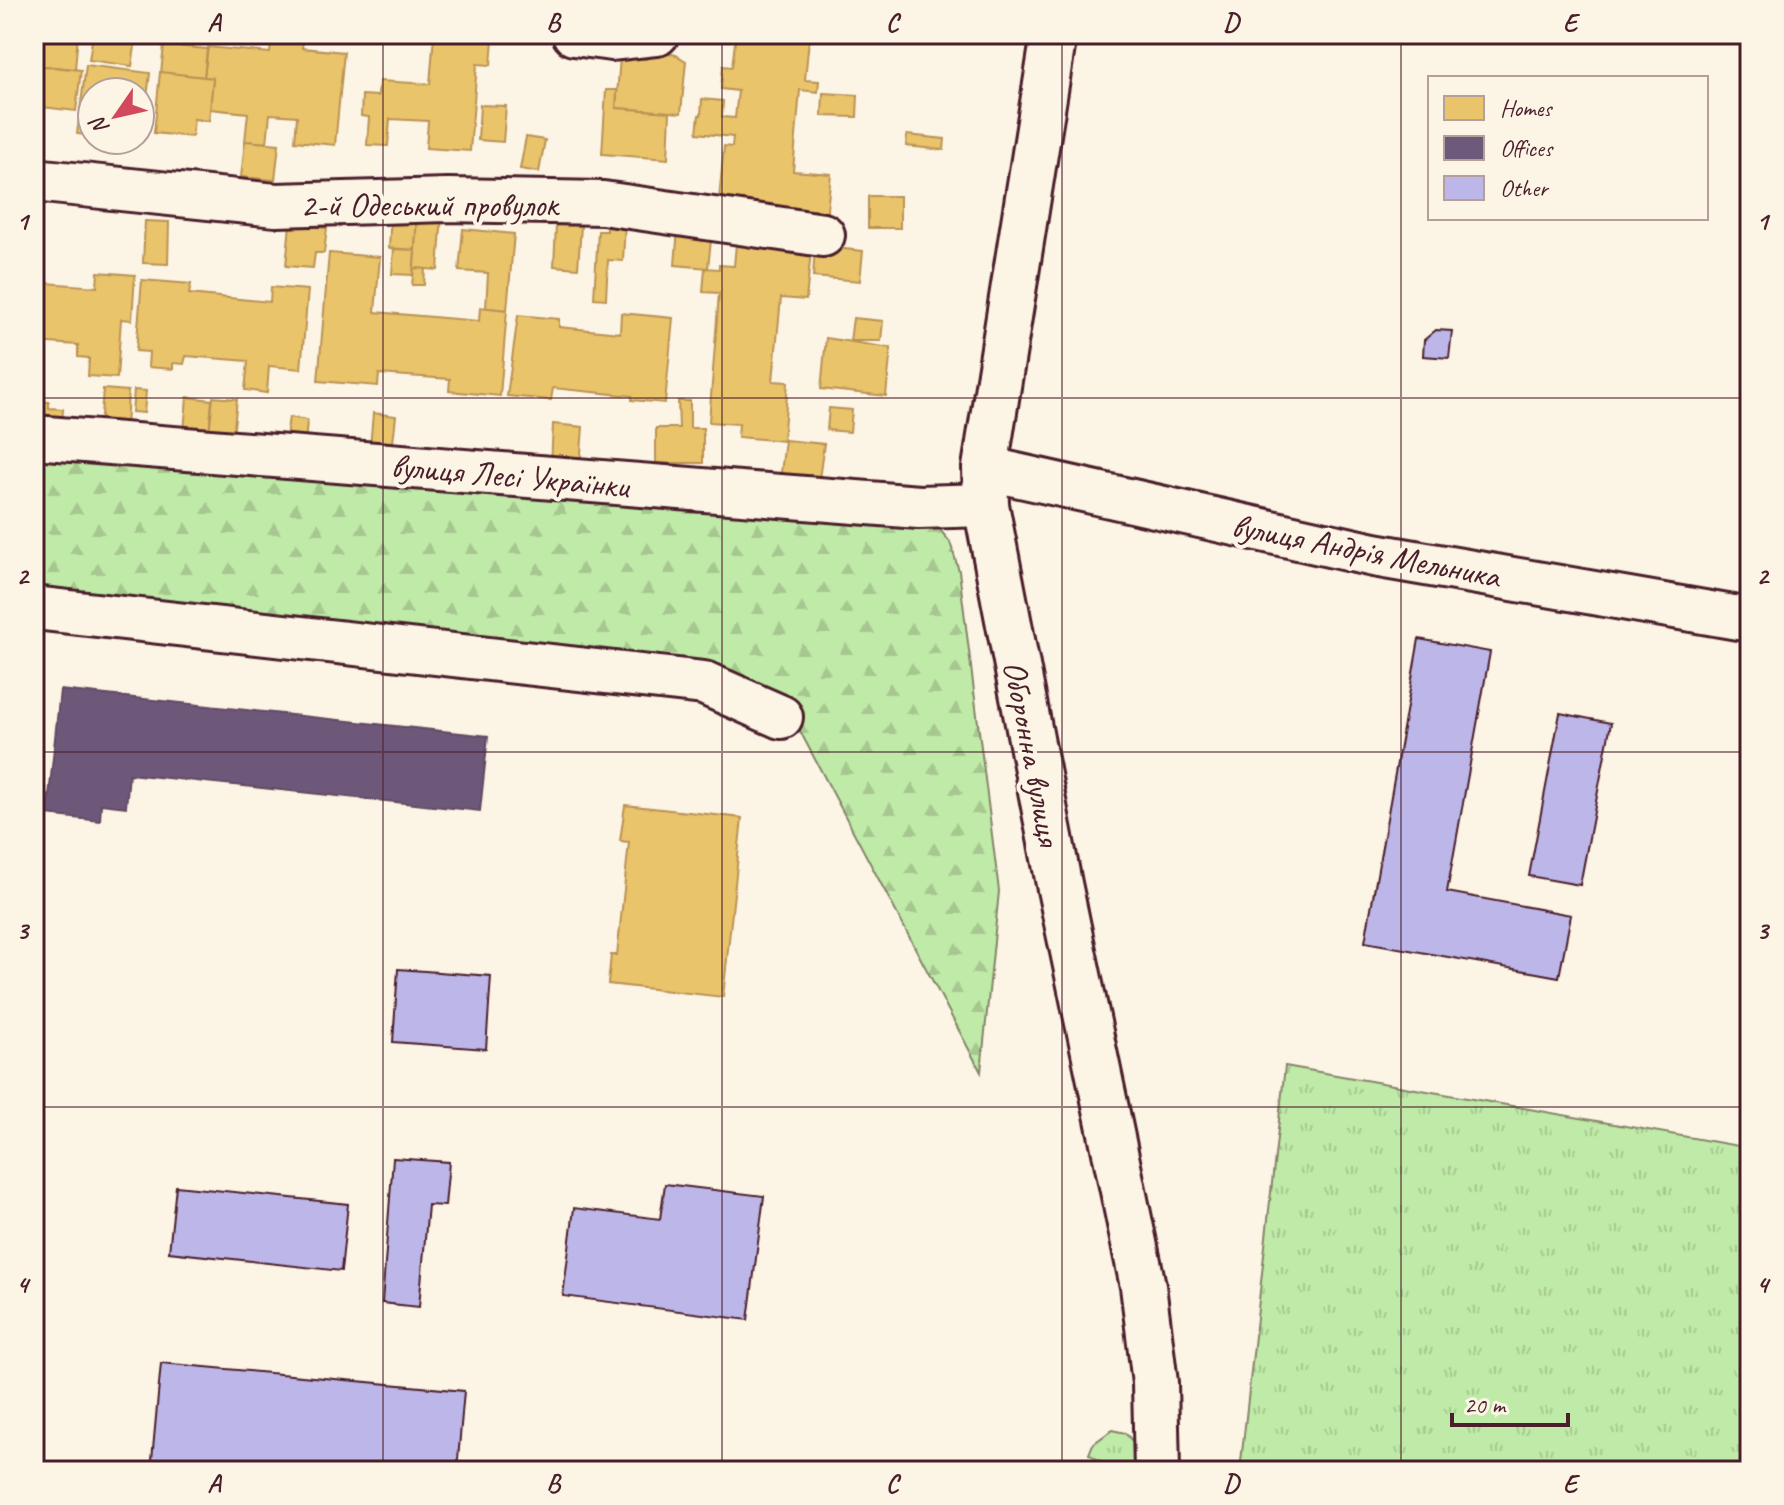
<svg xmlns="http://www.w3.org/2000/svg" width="1784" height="1505" viewBox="0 0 1784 1505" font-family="Caveat,sans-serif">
  <defs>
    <pattern id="grass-tufts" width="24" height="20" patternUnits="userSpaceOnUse" patternTransform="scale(2)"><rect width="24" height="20" fill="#bfeaa7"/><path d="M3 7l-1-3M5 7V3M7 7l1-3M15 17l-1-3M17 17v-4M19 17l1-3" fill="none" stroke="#a6c890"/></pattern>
    <pattern id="forest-firs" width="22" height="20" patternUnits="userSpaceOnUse" patternTransform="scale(2)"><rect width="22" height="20" fill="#bfeaa7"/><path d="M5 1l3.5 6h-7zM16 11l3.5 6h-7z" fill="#a6c890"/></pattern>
  </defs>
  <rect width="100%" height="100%" fill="#fcf5e5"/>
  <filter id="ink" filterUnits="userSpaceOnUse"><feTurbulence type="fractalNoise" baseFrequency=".0125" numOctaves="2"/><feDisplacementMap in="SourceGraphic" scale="16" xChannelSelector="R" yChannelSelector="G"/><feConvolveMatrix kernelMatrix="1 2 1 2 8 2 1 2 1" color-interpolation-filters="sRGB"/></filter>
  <g filter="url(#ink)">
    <!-- grass -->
    <g fill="url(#grass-tufts)" stroke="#848469" stroke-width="2">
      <polygon points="1285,1066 1750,1148 1750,1471 1240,1471"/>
      <polygon points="1112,1430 1125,1433 1135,1444 1136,1471 1116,1471 1089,1454 1093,1444"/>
    </g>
    <!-- forest -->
    <polygon fill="url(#forest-firs)" stroke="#848469" stroke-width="2" points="34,448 936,525 950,542 959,571 999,891 981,1072 792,716 34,594"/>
    <!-- homes -->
    <g fill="#e9c46a" stroke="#b99257" stroke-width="2">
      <polygon points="34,34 78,34 75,69 34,65"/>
      <polygon points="93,34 137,34 132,66 89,60"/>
      <polygon points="272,34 304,34 302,48 344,52 335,145 295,141 297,116 270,114 267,143 245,141 248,113 210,109 213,78 204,77 208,47 270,53"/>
      <polygon points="736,34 809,39 805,80 819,81 818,92 800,90 793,171 831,174 826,220 718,210 724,146 732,147 733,137 697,133 699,115 701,115 702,99 723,101 722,117 735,118 738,91 721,89 723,66 732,67"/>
      <polygon points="434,35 493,39 491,65 477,64 470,151 426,148 428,121 390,119 388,146 367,145 369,117 361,116 362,95 378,96 379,81 430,84"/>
      <polygon points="164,45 207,49 204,77 161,73"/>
      <polygon points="658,51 676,55 686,61 681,113 616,108 620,57 646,59"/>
      <polygon points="34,65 81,70 76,111 34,106"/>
      <polygon points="86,65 150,73 147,98 140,97 140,92 92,92 92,136 77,134"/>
      <polygon points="160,72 213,78 209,121 194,119 192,137 154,133"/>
      <polygon points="606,90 617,90 616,108 670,112 668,159 602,154"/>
      <polygon points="823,93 858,95 857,117 822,116"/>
      <polygon points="480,105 506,106 503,142 478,140"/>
      <polygon points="907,135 945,139 944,150 906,146"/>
      <polygon points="526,137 545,140 539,172 520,169"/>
      <polygon points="245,141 279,144 275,180 241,177"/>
      <rect x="868" y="196" width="32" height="32"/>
      <polygon points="391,212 417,214 415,250 389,248"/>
      <polygon points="417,214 442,215 438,270 414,268"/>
      <polygon points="145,221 169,222 168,264 143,263"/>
      <polygon points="607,222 625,223 623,261 608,260 606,299 594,298 598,231 607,231"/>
      <polygon points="290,224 327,228 324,253 315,253 313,268 286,266"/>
      <polygon points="556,225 581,226 578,268 554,266"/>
      <polygon points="678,228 712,231 708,268 675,265"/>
      <polygon points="463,229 514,234 507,310 486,308 488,273 459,271"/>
      <polygon points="736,244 811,251 806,300 781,298 773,381 788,382 783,441 738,437 739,424 709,422 719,293 703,292 705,268 719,269 719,265 734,266"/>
      <polygon points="815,246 863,251 860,281 813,277"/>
      <polygon points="394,249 415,250 413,275 392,274"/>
      <polygon points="329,253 380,257 375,312 479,321 480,307 507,310 500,396 449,391 450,379 379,374 378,386 318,381"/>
      <polygon points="414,268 425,269 424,285 412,285"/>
      <polygon points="98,272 135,275 132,320 121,319 117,378 88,376 89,358 78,357 78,345 34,342 34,282 97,287"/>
      <polygon points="142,280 191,284 189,294 270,302 271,287 308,290 301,369 269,366 267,393 245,390 248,361 186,356 184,364 173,363 173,369 148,367 149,352 136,351"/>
      <polygon points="621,313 673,318 665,403 632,400 632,396 553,388 551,400 507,396 518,315 559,319 559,327 620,333"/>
      <polygon points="853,318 883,321 881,341 850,341"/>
      <polygon points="826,338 891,348 886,396 821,389"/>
      <polygon points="103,389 128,391 126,430 100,428"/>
      <polygon points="134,390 146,391 144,413 132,412"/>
      <polygon points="187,397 212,400 209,434 184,431"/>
      <polygon points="213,397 237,399 233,436 209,434"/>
      <polygon points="34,401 49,402 49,408 63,409 62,427 34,425"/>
      <polygon points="678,401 690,401 690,428 703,428 703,463 656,463 656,428 679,428"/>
      <polygon points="829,408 852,410 850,432 827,430"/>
      <polygon points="373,413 396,416 392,451 370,448"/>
      <polygon points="289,417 307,420 305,446 285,444"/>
      <polygon points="553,424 583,427 580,466 551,464"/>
      <polygon points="785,440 824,444 818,486 780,481"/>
      <polygon points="625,805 742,818 723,997 608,984 611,955 617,955 629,842 620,841"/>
    </g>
    <!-- offices -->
    <polygon fill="#6d597a" stroke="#624862" stroke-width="2" points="60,690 488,736 480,811 129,774 126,807 101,804 100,821 47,815"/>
    <!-- building -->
    <g fill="#bdb7e9" stroke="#4a1f2b" stroke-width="2">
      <polygon points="1436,330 1452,331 1449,358 1423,356 1424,340"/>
      <polygon points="1419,639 1490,652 1447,892 1571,915 1559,977 1365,942"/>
      <polygon points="1560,713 1611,723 1580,885 1529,876"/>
      <polygon points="398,969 491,976 486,1049 393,1042"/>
      <polygon points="393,1158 449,1162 445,1206 428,1205 419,1307 382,1303"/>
      <polygon points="665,1184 764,1196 748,1320 563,1296 574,1208 660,1219"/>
      <polygon points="176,1186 348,1204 341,1271 169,1252"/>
      <polygon points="161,1363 464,1391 457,1471 151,1471"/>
    </g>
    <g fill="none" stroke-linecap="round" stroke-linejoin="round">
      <defs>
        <g id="street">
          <polyline points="574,34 612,39 657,34"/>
          <polyline points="34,180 276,205 448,200 603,203 823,235"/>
          <polyline points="34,437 919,507 986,505"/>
          <polyline points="985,468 1374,555 1750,620"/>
          <polyline points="34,608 704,683 781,717"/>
        </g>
        <polyline id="secondary" points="1054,34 985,468 986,505 1059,884 1143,1286 1155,1383 1157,1471"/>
      </defs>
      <!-- street casing -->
      <use href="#street" stroke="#4a1f2b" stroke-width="48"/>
      <!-- secondary casing -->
      <use href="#secondary" stroke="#4a1f2b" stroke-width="50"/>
      <!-- street -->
      <use href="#street" stroke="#fcf5e5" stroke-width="42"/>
      <!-- secondary -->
      <use href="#secondary" stroke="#fcf5e5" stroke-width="44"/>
    </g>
  </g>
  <!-- grid -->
  <path fill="none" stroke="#4a1f2b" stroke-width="2" stroke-opacity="0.55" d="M383,34V1471M722,34V1471M1062,34V1471M1401,34V1471M34,398H1750M34,752H1750M34,1107H1750"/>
  <g text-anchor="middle" stroke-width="8" stroke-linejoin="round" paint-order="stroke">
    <!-- street labels -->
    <g font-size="34" fill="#4a1f2b" stroke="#fcf5e5">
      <text x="429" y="216">2-й Одеський провулок</text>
      <text transform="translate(510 475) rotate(5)" y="12">вулиця Лесі Українки</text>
      <text transform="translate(1366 550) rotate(11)" y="12">вулиця Андрія Мельника</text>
      <text transform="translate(1033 753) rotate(79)" y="12">Оборонна вулиця</text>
    </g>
  </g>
  <!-- margin -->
  <rect width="1784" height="1505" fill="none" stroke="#fcf5e5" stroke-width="88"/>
  <!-- legend -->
  <rect x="1428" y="76" width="280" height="144" fill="#fcf5e5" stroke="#b59f9b" stroke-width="2"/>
  <rect x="1444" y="96" width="40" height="24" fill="#e9c46a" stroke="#b59f9b" stroke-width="2"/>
  <text x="1500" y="116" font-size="24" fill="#4a1f2b">Homes</text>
  <rect x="1444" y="136" width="40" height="24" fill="#6d597a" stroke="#b59f9b" stroke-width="2"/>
  <text x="1500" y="156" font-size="24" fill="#4a1f2b">Offices</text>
  <rect x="1444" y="176" width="40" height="24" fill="#bdb7e9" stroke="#b59f9b" stroke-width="2"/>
  <text x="1500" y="196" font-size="24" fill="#4a1f2b">Other</text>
  <!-- north arrow -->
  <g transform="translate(116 116) rotate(236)"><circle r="38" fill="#fcf5e5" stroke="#b59f9b" stroke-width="2"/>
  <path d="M0-6L14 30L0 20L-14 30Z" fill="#d1495b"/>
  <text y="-12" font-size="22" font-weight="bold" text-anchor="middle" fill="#4a1f2b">N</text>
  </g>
  <!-- scale -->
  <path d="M1452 1413v12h116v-12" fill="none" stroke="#4a1f2b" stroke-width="4"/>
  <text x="1464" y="1413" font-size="24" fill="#4a1f2b" stroke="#fcf5e5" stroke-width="6" paint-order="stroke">20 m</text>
  <rect x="44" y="44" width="1696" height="1417" fill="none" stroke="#4a1f2b" stroke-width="3"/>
  <g font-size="26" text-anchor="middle" font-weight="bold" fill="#4a1f2b">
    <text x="214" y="31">A</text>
    <text x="553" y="31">B</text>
    <text x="892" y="31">C</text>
    <text x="1231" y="31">D</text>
    <text x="1570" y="31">E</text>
    <text x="22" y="230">1</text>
    <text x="1762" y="230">1</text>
    <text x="22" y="584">2</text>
    <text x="1762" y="584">2</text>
    <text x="22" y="939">3</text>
    <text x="1762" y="939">3</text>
    <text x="22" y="1293">4</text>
    <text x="1762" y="1293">4</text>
    <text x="214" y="1492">A</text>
    <text x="553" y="1492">B</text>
    <text x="892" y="1492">C</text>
    <text x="1231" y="1492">D</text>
    <text x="1570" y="1492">E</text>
  </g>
</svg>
